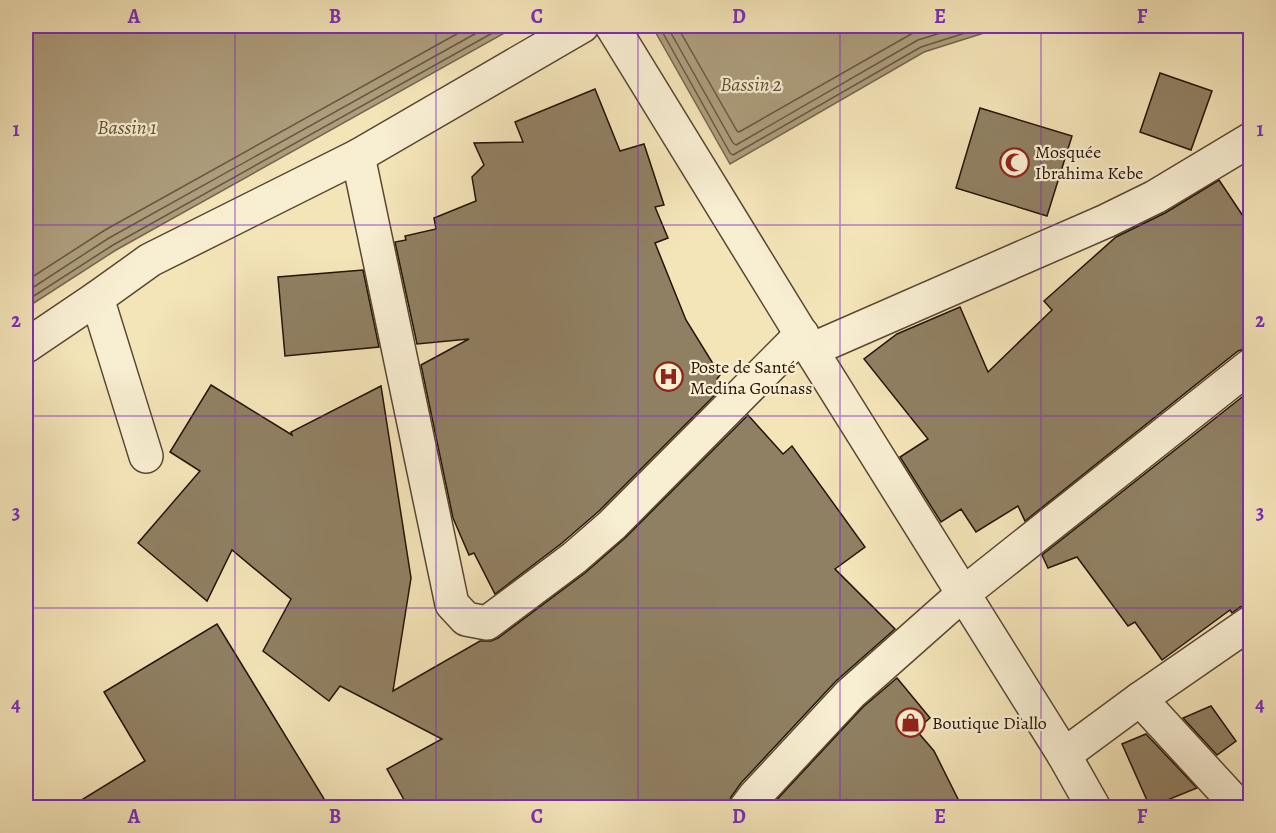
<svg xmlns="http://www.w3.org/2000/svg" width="1276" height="833" viewBox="0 0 1276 833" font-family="Alegreya,serif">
  <rect width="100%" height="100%" fill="#f4e5b9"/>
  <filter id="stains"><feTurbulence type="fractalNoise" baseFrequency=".00333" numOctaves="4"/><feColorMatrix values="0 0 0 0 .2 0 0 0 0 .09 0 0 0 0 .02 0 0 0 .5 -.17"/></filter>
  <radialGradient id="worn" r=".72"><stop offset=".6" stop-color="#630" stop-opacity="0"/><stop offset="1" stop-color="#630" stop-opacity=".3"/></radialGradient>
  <!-- water -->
  <g fill="#ad9d7c" stroke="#76654c" stroke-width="1.5">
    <polygon points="26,26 517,26 116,250 26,308"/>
    <polygon points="652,26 1006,26 924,52 730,164"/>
  </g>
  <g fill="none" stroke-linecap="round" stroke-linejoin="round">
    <!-- shore -->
    <g stroke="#685840" stroke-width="1.5">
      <polyline points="659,26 730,153 733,155 921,47 987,26"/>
      <polyline points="667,26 733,143 736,145 918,40 963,26"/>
      <polyline points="677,26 737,131 739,132 913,33 933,26"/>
      <polyline points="26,281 105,230 471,26"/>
      <polyline points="26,292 109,238 489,26"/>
      <polyline points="26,301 113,245 505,26"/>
    </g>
  </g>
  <!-- building -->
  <g fill="#908063" stroke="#241205" stroke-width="1.5">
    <polygon points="1160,73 1212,91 1191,150 1140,132"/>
    <polygon points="595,89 620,151 644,144 664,205 655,207 668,238 655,243 686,320 720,375 717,379 723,387 599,511 562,543 495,594 474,553 469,555 453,518 421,365 469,339 417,344 395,242 406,240 405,236 436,229 434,218 476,201 472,177 484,165 474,143 523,142 515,122"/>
    <polygon points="980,108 1072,136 1047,216 956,188"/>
    <polygon points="1219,180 1251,228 1251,348 1247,348 1238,351 1025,521 1018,506 976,532 961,509 941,522 900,457 928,439 864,359 897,334 960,307 988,372 1052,310 1044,301 1116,237 1165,213"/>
    <polygon points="363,270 379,347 285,356 278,277"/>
    <polygon points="211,385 292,435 291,432 381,386 411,578 393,691 480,641 491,641 498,638 585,573 625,538 748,415 783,454 792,446 865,547 835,569 895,629 836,681 741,783 731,797 728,807 408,807 387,769 442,739 340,686 329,701 263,651 291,599 232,550 207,601 138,543 200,471 170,452"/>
    <polygon points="1251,390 1251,605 1240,607 1232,613 1230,610 1162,660 1135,622 1128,626 1077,557 1048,568 1042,555"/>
    <polygon points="217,624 329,807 70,807 145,761 104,692"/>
    <polygon points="897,678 930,718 916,730 934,751 962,807 770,807 863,707"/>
    <polygon points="1211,706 1236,741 1217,755 1183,718"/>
    <polygon points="1146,734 1197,788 1150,807 1122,744"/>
  </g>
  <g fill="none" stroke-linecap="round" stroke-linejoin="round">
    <defs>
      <g id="minor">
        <polyline points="612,26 811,350 1064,755 1094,808"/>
        <polyline points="358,156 452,604 466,619 487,623 574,558 612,525 802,334"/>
        <polyline points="97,298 146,456"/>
        <polyline points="26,346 97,298 150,260 358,156 582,26"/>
        <polyline points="811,350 1106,221 1155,197 1250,140"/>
        <polyline points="1140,699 1240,808"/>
        <polyline points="1064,755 1140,699 1250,623"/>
        <polyline points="746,808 755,796 850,694 964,593 1250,366"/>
      </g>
    </defs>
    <!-- minor casing -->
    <use href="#minor" stroke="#584732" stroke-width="36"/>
    <!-- minor -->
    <use href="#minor" stroke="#f8eed2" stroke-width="33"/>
  </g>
  <!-- grid -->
  <path fill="none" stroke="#7b2cbf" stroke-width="1.5" stroke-opacity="0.55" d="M235,26V808M436,26V808M638,26V808M840,26V808M1041,26V808M26,225H1250M26,416H1250M26,608H1250"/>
  <!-- icons -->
  <defs>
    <symbol id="mosque-ring" viewBox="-11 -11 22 22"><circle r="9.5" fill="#f8eed2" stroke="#8f2418" stroke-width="1.5"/><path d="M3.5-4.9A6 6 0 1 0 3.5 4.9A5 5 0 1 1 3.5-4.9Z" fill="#8f2418"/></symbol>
    <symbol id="hospital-ring" viewBox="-11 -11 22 22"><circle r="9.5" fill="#f8eed2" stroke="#8f2418" stroke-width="1.5"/><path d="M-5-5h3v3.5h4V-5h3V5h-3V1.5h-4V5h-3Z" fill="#8f2418"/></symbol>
    <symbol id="shop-ring" viewBox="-11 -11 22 22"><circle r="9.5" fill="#f8eed2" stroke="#8f2418" stroke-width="1.5"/><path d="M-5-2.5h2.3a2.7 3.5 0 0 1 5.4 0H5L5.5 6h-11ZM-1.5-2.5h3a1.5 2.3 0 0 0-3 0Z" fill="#8f2418"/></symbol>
  </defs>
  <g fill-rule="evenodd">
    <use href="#mosque-ring" x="998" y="146" width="33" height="33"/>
    <use href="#hospital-ring" x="652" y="360" width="33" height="33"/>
    <use href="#shop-ring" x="894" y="706" width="33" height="33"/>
  </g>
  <g text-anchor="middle" stroke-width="4.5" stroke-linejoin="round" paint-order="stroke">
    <!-- poi labels -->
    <g font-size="18" fill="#241205" stroke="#f8eed2" text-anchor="start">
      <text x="1035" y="158">Mosquée<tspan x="1035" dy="21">Ibrahima Kebe</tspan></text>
      <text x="690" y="373">Poste de Santé<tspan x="690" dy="21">Medina Gounass</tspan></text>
      <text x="932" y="729">Boutique Diallo</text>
    </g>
    <!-- water labels -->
    <g font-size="20" font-style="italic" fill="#62513b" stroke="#f8eed2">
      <text x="751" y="91">Bassin 2</text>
      <text x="127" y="134">Bassin 1</text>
    </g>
  </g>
  <!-- margin -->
  <rect width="1276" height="833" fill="none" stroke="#f4e5b9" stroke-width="66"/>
  <rect x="33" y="33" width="1210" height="767" fill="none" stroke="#7b2cbf" stroke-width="2"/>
  <g font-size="20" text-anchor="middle" font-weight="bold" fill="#7b2cbf">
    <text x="134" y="23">A</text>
    <text x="335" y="23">B</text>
    <text x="537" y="23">C</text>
    <text x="739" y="23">D</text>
    <text x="940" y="23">E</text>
    <text x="1142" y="23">F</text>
    <text x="16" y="136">1</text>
    <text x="1260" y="136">1</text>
    <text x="16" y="327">2</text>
    <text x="1260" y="327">2</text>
    <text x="16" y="519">3</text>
    <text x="1260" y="519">3</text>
    <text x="16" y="711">4</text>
    <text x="1260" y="711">4</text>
    <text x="134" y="823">A</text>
    <text x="335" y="823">B</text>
    <text x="537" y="823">C</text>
    <text x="739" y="823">D</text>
    <text x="940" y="823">E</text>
    <text x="1142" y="823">F</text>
  </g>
  <rect width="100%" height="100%" filter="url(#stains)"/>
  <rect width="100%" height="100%" fill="url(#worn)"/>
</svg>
